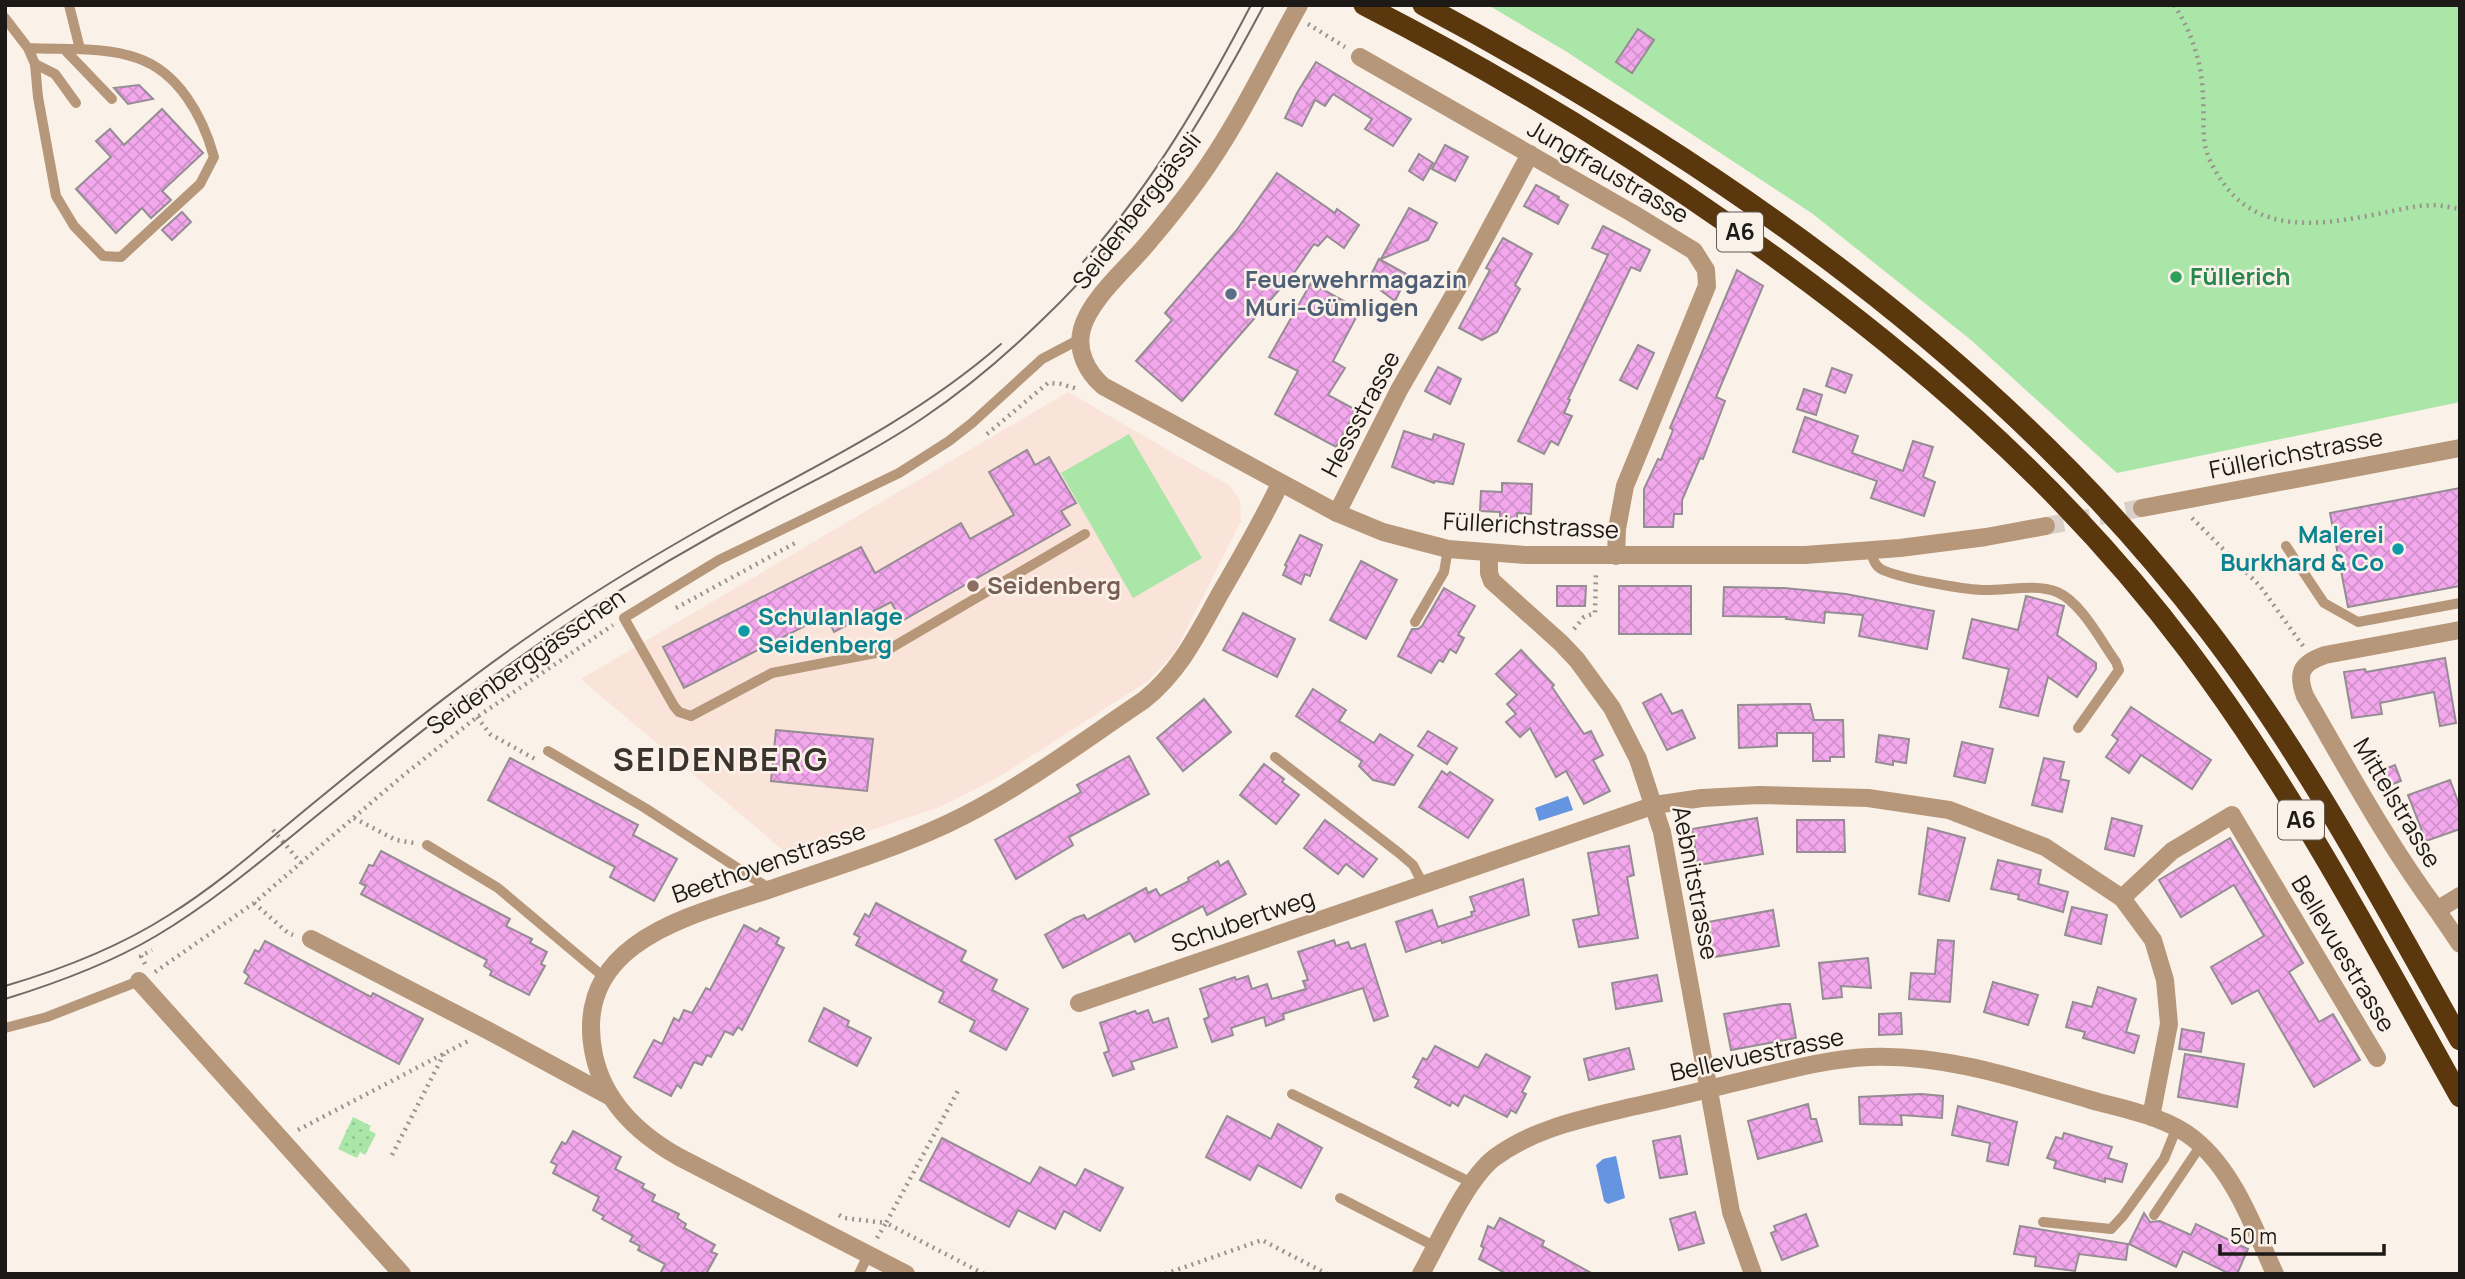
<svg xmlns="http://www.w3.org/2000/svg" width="2465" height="1279" viewBox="0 0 2465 1279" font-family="Manrope,sans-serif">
  <defs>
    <pattern id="park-dots" width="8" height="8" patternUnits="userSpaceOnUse" patternTransform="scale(1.75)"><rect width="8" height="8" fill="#a9e6a7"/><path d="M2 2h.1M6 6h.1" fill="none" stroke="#91c58f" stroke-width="1.8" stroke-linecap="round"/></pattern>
    <pattern id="building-cross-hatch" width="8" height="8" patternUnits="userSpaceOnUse" patternTransform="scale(1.75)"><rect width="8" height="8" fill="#f3a8ed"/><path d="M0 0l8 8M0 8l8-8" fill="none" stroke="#d090ca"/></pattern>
  </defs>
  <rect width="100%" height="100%" fill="#faf1e9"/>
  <!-- education -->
  <polygon fill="#fae3d8" points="1068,392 1230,486 1240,500 1241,521 1175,652 1148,681 997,778 940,807 791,857 581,679"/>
  <!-- green -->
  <g fill="#a9e6a7">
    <polygon points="1488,5 2460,5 2460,402 2117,473 1971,340 1813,214 1567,52"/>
    <polygon points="1129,434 1202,558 1133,598 1061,473"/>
  </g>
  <!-- park -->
  <polygon fill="url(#park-dots)" points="353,1117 371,1126 369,1130 376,1134 365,1155 360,1152 357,1158 338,1149"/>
  <!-- water -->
  <g fill="#6594e0">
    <polygon points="1568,796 1573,810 1539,821 1535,808"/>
    <polygon points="1616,1156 1625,1198 1608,1204 1604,1201 1596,1165 1603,1159"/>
  </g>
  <!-- building -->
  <g fill="url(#building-cross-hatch)" stroke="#958c94" stroke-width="2">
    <polygon points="1638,29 1654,40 1632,73 1616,62"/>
    <polygon points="1316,62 1411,119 1393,146 1365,129 1372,119 1333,94 1325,106 1315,100 1302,126 1285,118 1297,93"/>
    <polygon points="139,85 153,99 128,104 114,88"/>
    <polygon points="162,109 203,153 162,191 171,200 151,218 142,208 116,233 76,189 111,157 96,141 110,129 124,145"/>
    <polygon points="1445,145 1468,157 1455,181 1432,169"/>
    <polygon points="1419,154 1433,163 1423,180 1409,171"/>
    <polygon points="1277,173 1335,213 1337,209 1359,225 1344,248 1327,236 1318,246 1314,244 1294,273 1182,401 1136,361 1172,320 1165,313 1236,231"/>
    <polygon points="1536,185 1559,197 1558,199 1568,205 1558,224 1524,206"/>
    <polygon points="1409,208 1437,223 1428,240 1381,259"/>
    <polygon points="182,212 191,222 172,240 162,230"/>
    <polygon points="1603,226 1650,250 1640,271 1631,267 1568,399 1570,400 1564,413 1572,416 1558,445 1551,441 1544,454 1518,441 1608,255 1592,248"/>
    <polygon points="1503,238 1532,254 1515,285 1520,289 1497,332 1482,340 1459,328 1490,270 1486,268"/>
    <polygon points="1379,259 1408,275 1395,301 1368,281"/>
    <polygon points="1737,270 1763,286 1716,397 1725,401 1703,459 1700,458 1682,500 1682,514 1674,514 1673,527 1644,527 1644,489 1658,459 1661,460 1673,430 1670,428"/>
    <polygon points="1311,283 1360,310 1333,361 1345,368 1328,395 1356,410 1336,447 1275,414 1298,371 1269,357"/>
    <polygon points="1638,345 1654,353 1637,389 1620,380"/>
    <polygon points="1438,367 1461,379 1450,404 1425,391"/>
    <polygon points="1832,368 1852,375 1845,393 1826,386"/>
    <polygon points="1804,389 1822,395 1816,415 1797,409"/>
    <polygon points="1805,417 1858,436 1852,453 1903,471 1913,441 1933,447 1923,477 1935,482 1924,516 1871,498 1877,481 1793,452"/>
    <polygon points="1404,431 1432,440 1434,434 1464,444 1453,484 1435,481 1434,483 1392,467"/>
    <polygon points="1027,450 1035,465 1049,457 1076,503 1061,511 1070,525 902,621 891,602 834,632 826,615 684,688 663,647 861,547 875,573 961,523 970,539 1014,515 989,472"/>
    <polygon points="1502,483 1532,484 1531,514 1517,513 1517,521 1500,520 1500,512 1480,511 1481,491 1502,492"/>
    <polygon points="2460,488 2460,586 2348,607 2330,513"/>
    <polygon points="1300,535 1322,545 1310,576 1305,574 1301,584 1283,575 1287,566 1285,565"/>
    <polygon points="1361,561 1397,580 1366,639 1330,620"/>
    <polygon points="1557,586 1586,586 1585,606 1557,606"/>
    <rect x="1619" y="586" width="72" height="48"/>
    <polygon points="1724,587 1784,588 1846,594 1934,611 1927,649 1859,636 1863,615 1825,612 1824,623 1786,619 1787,617 1723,616"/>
    <polygon points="1444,588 1475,606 1458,635 1464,638 1456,653 1450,649 1443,662 1439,660 1431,673 1398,656 1412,629 1418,629 1422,626"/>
    <polygon points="2026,596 2064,606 2057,635 2096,663 2096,669 2077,697 2048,677 2038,716 2000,707 2009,669 1963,658 1972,619 2018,630"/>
    <polygon points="1243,613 1295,639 1277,677 1223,650"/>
    <polygon points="1521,650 1554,685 1552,687 1584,734 1591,731 1603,755 1593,760 1610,791 1584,804 1566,771 1556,777 1530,728 1520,737 1506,722 1516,714 1507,704 1517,695 1496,674"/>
    <polygon points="2445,658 2456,723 2440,726 2434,692 2380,703 2382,714 2352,718 2344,672 2365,669 2366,672"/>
    <polygon points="1313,689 1346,710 1339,721 1374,743 1380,734 1413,755 1394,785 1373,780 1359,766 1362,761 1296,716"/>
    <polygon points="1661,694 1672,714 1682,710 1695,738 1667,750 1643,703"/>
    <polygon points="1204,699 1231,732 1183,771 1157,738"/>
    <polygon points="1795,704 1810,704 1814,720 1843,720 1844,757 1830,757 1830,761 1813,761 1813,733 1777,733 1777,746 1739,748 1738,705"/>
    <polygon points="2131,707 2211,760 2192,789 2141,755 2129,773 2106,757 2118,740 2112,735"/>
    <polygon points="776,730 873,739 867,791 771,781"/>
    <polygon points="1428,731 1457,748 1447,764 1418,746"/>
    <polygon points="1879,735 1909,739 1906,763 1893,761 1893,765 1876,762"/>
    <polygon points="1962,742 1993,749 1985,783 1954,776"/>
    <polygon points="1129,756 1149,794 1069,837 1073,845 1016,879 995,840 1081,792 1077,785"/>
    <polygon points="510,758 638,825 633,835 677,859 654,901 610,877 615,867 488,800"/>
    <polygon points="2044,758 2064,762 2060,779 2069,781 2062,812 2032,805"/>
    <polygon points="1264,764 1284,779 1282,782 1299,795 1276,824 1240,795"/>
    <polygon points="2395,765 2401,781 2378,790 2372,774"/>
    <polygon points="1442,771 1447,775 1450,772 1493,800 1468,838 1419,807"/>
    <polygon points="2450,780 2460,807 2460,829 2426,841 2408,795"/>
    <polygon points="1757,818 1763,854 1698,865 1692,829"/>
    <polygon points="2112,818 2142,826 2134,856 2105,849"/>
    <polygon points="1325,820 1377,859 1363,877 1346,864 1338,874 1304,848"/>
    <polygon points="1797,820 1844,820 1845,852 1797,852"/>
    <polygon points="1928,828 1965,838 1949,901 1919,894"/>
    <polygon points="2230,838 2303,963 2289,972 2319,1022 2333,1014 2360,1060 2314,1087 2258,990 2232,1004 2211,967 2264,936 2234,885 2181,917 2159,880"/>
    <polygon points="1629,846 1634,875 1627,877 1638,938 1579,947 1573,920 1599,915 1588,853"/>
    <polygon points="381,851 510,919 506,926 532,939 530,943 547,952 541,964 545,966 529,995 490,975 492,971 484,966 487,960 361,894 366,886 360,883 369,865 373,866"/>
    <polygon points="1998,860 2041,870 2038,884 2068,892 2063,912 2018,899 2019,895 1991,889"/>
    <polygon points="1218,861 1220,866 1228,861 1246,894 1207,915 1203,906 1135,942 1130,933 1063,968 1045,935 1075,918 1084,915 1087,920 1146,888 1148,893 1156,889 1160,896 1189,881 1188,878"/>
    <polygon points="1523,879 1529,915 1442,943 1441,940 1406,952 1396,922 1432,910 1438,927 1472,916 1471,912 1475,911 1470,897"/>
    <polygon points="876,903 966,951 961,961 997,980 992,990 1028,1009 1006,1050 970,1031 975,1021 939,1002 944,992 856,945 860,937 854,934 865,914 869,917"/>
    <polygon points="2072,907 2107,915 2101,944 2065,935"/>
    <polygon points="1773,910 1779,946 1714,957 1708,922"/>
    <polygon points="744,925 757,932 760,928 779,938 776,944 784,948 742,1030 738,1027 733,1035 725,1031 711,1057 707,1055 702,1065 694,1062 681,1088 677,1085 671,1096 634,1077 654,1040 662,1044 674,1018 679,1021 684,1010 692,1013 706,988 710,990"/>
    <polygon points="1334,940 1336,946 1348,942 1351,949 1365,944 1388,1016 1374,1021 1363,988 1283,1014 1284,1019 1266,1026 1264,1017 1231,1028 1233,1035 1212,1042 1204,1019 1209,1017 1200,989 1235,977 1236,980 1248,976 1252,989 1267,984 1272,999 1306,989 1303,981 1308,980 1298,952"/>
    <polygon points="1938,940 1954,941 1950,1002 1909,999 1911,973 1935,974"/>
    <polygon points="265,941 371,997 373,993 423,1019 399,1064 245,983 249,976 244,972 255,950 259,952"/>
    <polygon points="1868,958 1871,988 1841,986 1842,997 1823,999 1819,963"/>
    <polygon points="1657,975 1662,1001 1616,1009 1612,983"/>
    <polygon points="1993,982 2038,995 2028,1025 1984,1012"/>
    <polygon points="2098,987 2136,999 2126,1032 2139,1036 2134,1053 2083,1038 2085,1032 2066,1027 2073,1002 2092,1007"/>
    <polygon points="1782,1004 1790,1004 1796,1038 1731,1050 1724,1014"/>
    <polygon points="824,1008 849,1021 847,1026 871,1038 857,1066 809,1041"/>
    <polygon points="1148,1010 1153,1023 1168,1018 1177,1047 1131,1062 1134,1069 1113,1076 1104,1053 1109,1051 1100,1023 1135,1011 1137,1014"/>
    <polygon points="1901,1013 1902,1034 1879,1035 1879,1014"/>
    <polygon points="2182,1029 2204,1033 2201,1052 2179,1049"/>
    <polygon points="1435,1046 1478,1068 1486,1054 1530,1077 1522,1092 1526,1094 1516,1113 1511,1110 1507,1117 1464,1095 1458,1106 1452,1102 1450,1106 1415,1087 1419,1080 1413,1077 1423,1058 1427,1060"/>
    <polygon points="1629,1048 1634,1069 1589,1080 1584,1059"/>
    <polygon points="2185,1054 2244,1064 2237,1107 2178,1097"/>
    <polygon points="1921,1094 1943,1096 1942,1118 1901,1115 1902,1125 1860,1124 1859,1097"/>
    <polygon points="1808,1104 1811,1119 1816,1119 1822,1141 1758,1159 1748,1121"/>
    <polygon points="1958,1106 2017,1122 2008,1165 1987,1161 1990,1143 1952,1135"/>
    <polygon points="1227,1116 1271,1139 1278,1124 1322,1148 1301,1188 1258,1165 1250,1180 1206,1157"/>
    <polygon points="573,1131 621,1157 615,1169 644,1184 642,1188 655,1195 652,1201 679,1214 677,1218 686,1224 684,1228 715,1245 711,1252 717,1254 706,1274 660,1274 665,1264 638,1250 640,1246 630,1241 633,1236 602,1219 604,1216 593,1210 599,1197 553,1173 557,1165 551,1162 562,1142 566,1144"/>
    <polygon points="2064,1133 2112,1147 2108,1158 2127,1164 2122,1182 2105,1178 2105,1182 2054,1168 2056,1161 2047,1158 2056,1137 2062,1139"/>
    <polygon points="1680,1136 1687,1174 1660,1178 1653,1141"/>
    <polygon points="942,1138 1030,1184 1040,1167 1076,1186 1085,1169 1123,1188 1100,1231 1064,1211 1055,1229 1018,1210 1009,1227 920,1180"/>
    <polygon points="1695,1212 1704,1243 1679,1250 1670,1219"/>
    <polygon points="2144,1213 2150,1222 2160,1221 2191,1235 2196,1224 2248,1249 2237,1274 2230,1274 2183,1251 2176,1267 2129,1244"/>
    <polygon points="1806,1214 1818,1246 1782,1260 1771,1233 1776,1231 1774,1226"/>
    <polygon points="1500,1218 1544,1241 1542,1246 1593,1274 1507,1274 1479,1259 1484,1248 1481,1246 1488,1226 1494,1229"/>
    <polygon points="2020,1226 2128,1244 2126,1260 2079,1254 2075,1271 2035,1266 2036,1257 2014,1254"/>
  </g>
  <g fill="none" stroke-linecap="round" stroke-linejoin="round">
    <!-- tertiary-tunnel -->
    <polyline stroke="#d9d1c9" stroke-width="18" stroke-dasharray="18 9" stroke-linecap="butt" points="2046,526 2142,508"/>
    <!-- path -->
    <g stroke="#9b948e" stroke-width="4.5" stroke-dasharray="2 5" stroke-linecap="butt">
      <path d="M2174,5C2192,32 2202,64 2203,96C2204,110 2203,125 2204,139C2206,157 2216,174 2227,188C2273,246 2357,216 2419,206L2437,205L2460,209"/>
      <polyline points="1308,24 1345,47"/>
      <polyline points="987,434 1048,383 1061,384 1078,389"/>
      <polyline points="2192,518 2260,586 2303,646"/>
      <polyline points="676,608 797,542"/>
      <polyline points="1574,629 1584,617 1595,613 1596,572"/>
      <polyline points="477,717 490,734 535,759"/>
      <polyline points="354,818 396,840 414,843"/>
      <polyline points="273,830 301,863"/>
      <polyline points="254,903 288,933 293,935"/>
      <polyline points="145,964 141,956 152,950"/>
      <polyline points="155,972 254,903 400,778 477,717 613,625"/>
      <polyline points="298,1130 470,1040"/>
      <polyline points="392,1155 444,1054"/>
      <polyline points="839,1215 844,1218 886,1223 960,1087"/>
      <polyline points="877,1238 886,1223 984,1274"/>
      <polyline points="1165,1274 1262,1240 1327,1274"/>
    </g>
    <!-- service -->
    <g stroke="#b79779" stroke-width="10">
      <polyline points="69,5 80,49"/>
      <path d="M5,18L28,48L35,64L38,97L56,196L74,226L103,256L121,257L200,184L214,157C203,117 179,72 137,58C103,46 64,50 28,48"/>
      <polyline points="65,50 112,99"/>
      <polyline points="35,64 55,74 76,103"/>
      <polyline points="1080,339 1042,359 972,423 949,441 899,473 719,560 624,618 674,706 679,712 691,716 772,673 886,651 1085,534"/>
      <polyline points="2286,546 2324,603 2358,622 2460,603"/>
      <path d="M1871,551C1873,558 1874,565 1881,569C1897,578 1962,589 1982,590C2005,591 2035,583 2057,592C2081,602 2101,641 2116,662L2119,670L2078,728"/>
      <polyline points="1415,622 1444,572 1448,549"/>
      <polyline points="548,751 645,808 770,889"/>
      <polyline points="1275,757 1399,853 1413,865 1423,884"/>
      <polyline points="427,845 498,888 605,978"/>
      <polyline points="5,1028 47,1017 139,981"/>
      <polyline points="1292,1094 1472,1183"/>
      <polyline points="1340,1198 1436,1247"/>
      <polyline points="2154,1215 2201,1145"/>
      <polyline points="2043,1222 2111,1229 2123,1216 2164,1159 2177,1127"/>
      <polyline points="859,1274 868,1255"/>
    </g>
    <!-- minor -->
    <g stroke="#b79779" stroke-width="18">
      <polyline points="1360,57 1632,213 1694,251 1706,270 1707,286 1625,486 1617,529 1616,556"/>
      <polyline points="1337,513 1399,390 1463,279 1530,154"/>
      <polyline points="1489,553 1489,573 1492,581 1561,643 1577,660 1612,708 1638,759 1662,832 1731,1212 1753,1274"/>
      <path d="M2460,630L2325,655C2302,663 2296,672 2305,696C2347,768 2387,843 2437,910L2460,896"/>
      <polyline points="2122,898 2172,851 2232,815 2377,1058"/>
      <polyline points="2437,910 2460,944"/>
      <polyline points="311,939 489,1031 611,1097"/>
      <polyline points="139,981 402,1274"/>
      <polyline points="1079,1003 1655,805 1702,798 1759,795 1868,798 1949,810 2045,847 2122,898 2153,940 2165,980 2169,1024 2151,1117"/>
      <path d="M906,1274L679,1157C638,1134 604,1102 594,1055C570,940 694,915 774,888C832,868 891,850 947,824C1017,791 1080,743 1144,700C1181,670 1198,633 1221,592C1242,556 1262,521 1280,484"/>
      <path d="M1421,1274C1439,1242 1466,1180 1494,1158C1534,1128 1583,1119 1631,1107C1664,1100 1696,1092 1729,1084C1774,1074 1822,1059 1869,1057C1945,1054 2019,1079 2091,1100C2126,1110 2165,1116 2194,1139C2234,1171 2254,1228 2275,1274"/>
    </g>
    <!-- tertiary -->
    <g stroke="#b79779" stroke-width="18">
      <path d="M1299,5C1266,64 1237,126 1197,181C1181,203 1164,224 1147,244C1127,268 1090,299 1082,329C1076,351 1087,372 1103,386L1337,513L1383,532L1448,549L1525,555H1805L1900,548L1986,537L2046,526"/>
      <polyline points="2142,508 2460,448"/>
    </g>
    <!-- motorway -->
    <g stroke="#5b370e" stroke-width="21">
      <path d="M1364,5C1491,70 1614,144 1731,226C1903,346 2061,481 2188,650C2293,789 2375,945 2460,1097"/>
      <path d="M1423,5C1719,163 2004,362 2209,631C2306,758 2382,901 2460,1040"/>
    </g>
    <!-- tram -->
    <g stroke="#706b66" stroke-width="2">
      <path d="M1083,262C1152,185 1203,97 1251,5"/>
      <path d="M5,986C63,969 119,947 169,915C222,882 268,840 316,801C399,733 483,665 574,606C626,572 679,541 733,511C826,461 921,414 1001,344"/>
      <path d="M5,999C57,983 109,964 156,936C215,901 267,856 320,813C405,744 490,675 581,615C641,576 703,540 765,507C818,478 873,452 923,418C966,389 1006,355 1043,319C1138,229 1203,120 1264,5"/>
    </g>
  </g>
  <!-- markers -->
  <circle fill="#2e9e5b" stroke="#faf1e9" stroke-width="2.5" cx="2176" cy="277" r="7"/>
  <circle fill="#5c6f8a" stroke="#faf1e9" stroke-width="2.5" cx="1231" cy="294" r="7"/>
  <g fill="#0f9aa8" stroke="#faf1e9" stroke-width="2.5">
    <circle cx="2398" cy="549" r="7"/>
    <circle cx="744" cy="631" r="7"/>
  </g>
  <circle fill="#8d6e63" stroke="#faf1e9" stroke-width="2.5" cx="973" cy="586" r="7"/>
  <g text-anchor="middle" stroke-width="5" stroke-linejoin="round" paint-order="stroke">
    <!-- shield labels -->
    <g fill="#faf1e9" stroke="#5f5a55" stroke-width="2">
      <rect x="1717" y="212.5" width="46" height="39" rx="5"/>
      <rect x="2278" y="800.5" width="46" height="39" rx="5"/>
    </g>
    <g font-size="23" font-weight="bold" fill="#1c1916">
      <text x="1740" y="240">A6</text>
      <text x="2301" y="828">A6</text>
    </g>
    <!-- street labels -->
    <g font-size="24" fill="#1c1916" stroke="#faf1e9">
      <text transform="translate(1608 172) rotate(30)" y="8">Jungfraustrasse</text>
      <text transform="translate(1137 211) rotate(-52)" y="8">Seidenberggässli</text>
      <text transform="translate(1361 414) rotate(-62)" y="8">Hessstrasse</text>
      <text transform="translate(2296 454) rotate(-11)" y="8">Füllerichstrasse</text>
      <text transform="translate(1531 526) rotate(3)" y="8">Füllerichstrasse</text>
      <text transform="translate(526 662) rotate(-35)" y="8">Seidenberggässchen</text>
      <text transform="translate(2397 803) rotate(59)" y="8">Mittelstrasse</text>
      <text transform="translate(769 863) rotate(-19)" y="8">Beethovenstrasse</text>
      <text transform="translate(1695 883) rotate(79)" y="8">Aebnitstrasse</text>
      <text transform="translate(1243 921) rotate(-19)" y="8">Schubertweg</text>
      <text transform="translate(2343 954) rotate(59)" y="8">Bellevuestrasse</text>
      <text transform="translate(1757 1055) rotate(-12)" y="8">Bellevuestrasse</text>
    </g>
    <!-- leisure labels -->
    <g font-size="24" font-weight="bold" fill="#27864d" stroke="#faf1e9" text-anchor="start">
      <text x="2190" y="285">Füllerich</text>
    </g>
    <!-- service labels -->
    <g font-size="24" font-weight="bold" fill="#4e5e75" stroke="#faf1e9" text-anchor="start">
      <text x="1245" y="288">Feuerwehrmagazin<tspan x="1245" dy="28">Muri-Gümligen</tspan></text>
    </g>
    <!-- culture labels -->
    <g font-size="24" font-weight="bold" fill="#0d838f" stroke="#faf1e9" text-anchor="end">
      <text x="2384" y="543">Malerei<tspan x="2384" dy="28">Burkhard &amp; Co</tspan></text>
      <text x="758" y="625" text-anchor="start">Schulanlage<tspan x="758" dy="28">Seidenberg</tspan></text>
    </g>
    <!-- education labels -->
    <g font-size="24" font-weight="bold" fill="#785e54" stroke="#faf1e9" text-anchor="start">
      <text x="987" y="594">Seidenberg</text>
    </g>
    <!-- district labels -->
    <g font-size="32" font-weight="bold" letter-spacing="2" fill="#3b332e" stroke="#faf1e9">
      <text x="721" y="771">SEIDENBERG</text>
    </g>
  </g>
  <!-- border -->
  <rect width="2465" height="1279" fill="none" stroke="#1c1916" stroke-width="14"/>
  <!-- scale -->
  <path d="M2220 1244v10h164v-10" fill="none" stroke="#1c1916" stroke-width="3.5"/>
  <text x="2230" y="1244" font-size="21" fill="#1c1916" stroke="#faf1e9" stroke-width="5" paint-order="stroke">50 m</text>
</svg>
